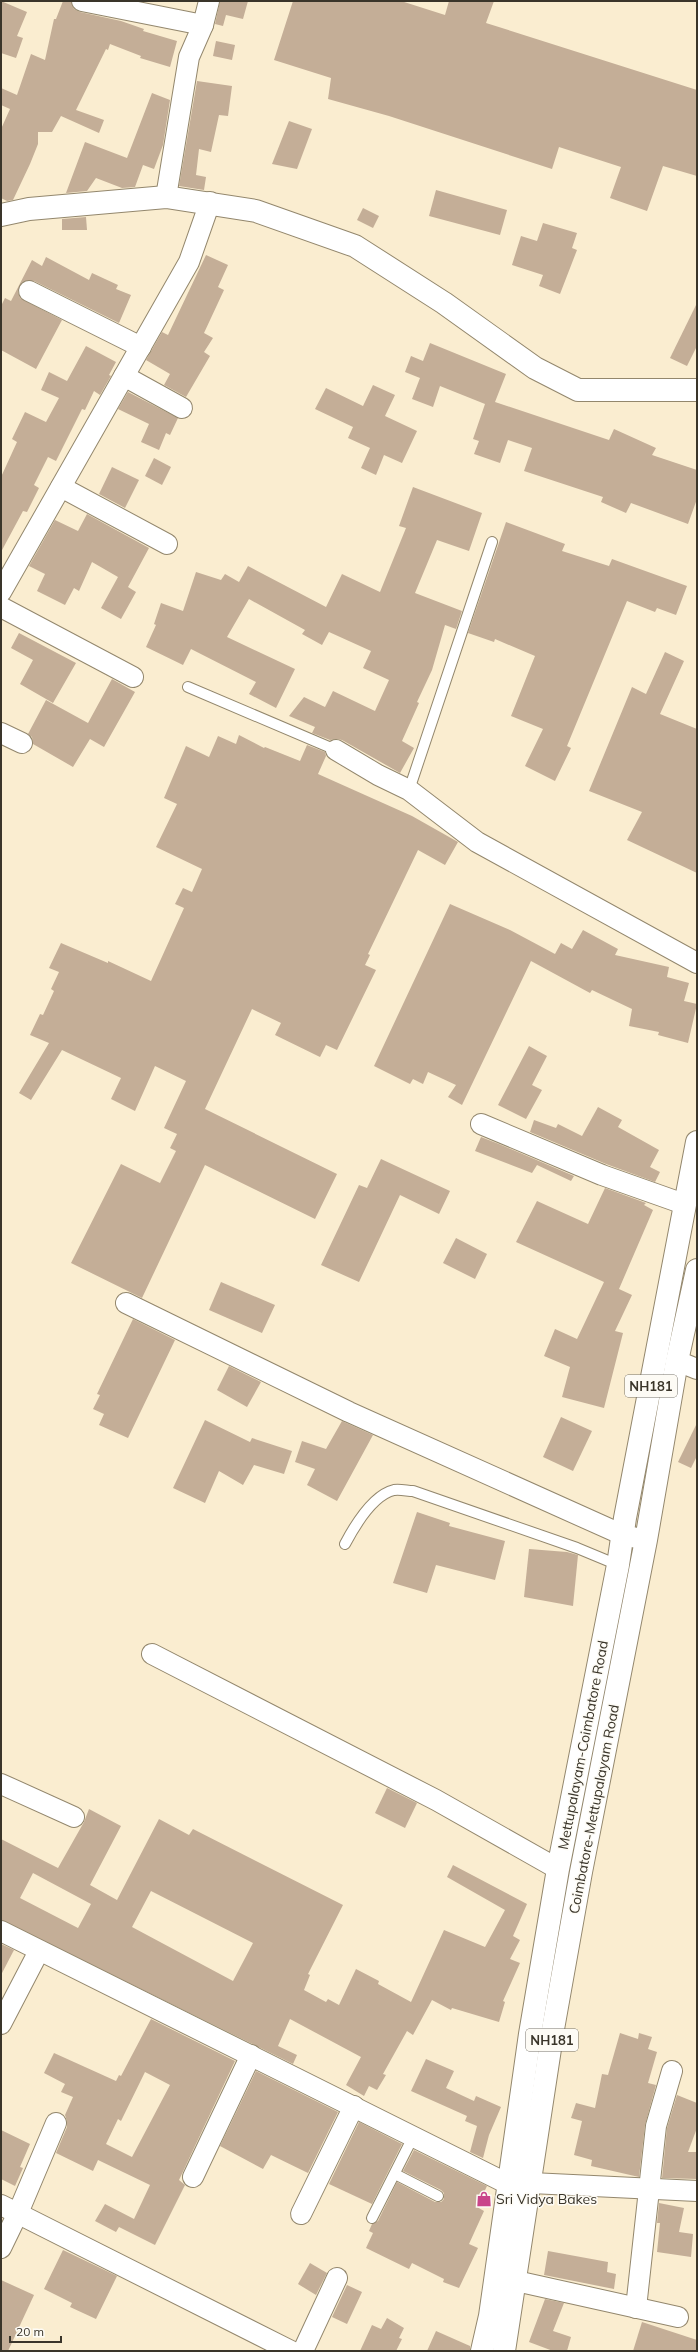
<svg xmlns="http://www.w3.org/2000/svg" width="698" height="2352" viewBox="0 0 698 2352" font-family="Mulish,sans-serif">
  <rect width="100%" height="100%" fill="#faedd0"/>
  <!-- building -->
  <g fill="#c4ae97" fill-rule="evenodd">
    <polygon points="1,1 27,12 17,36 23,38 16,58 1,53"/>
    <polygon points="63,1 71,1 74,9 80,12 121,21 144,29 143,31 177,41 170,67 140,58 141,56 110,44 108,50 106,49 76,110 104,120 99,133 61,116 52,132 38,132 38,144 30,164 13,200 7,201 1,198 1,129 10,109 1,105 1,88 17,95 31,54 45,60 54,19 56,19"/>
    <polygon points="220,1 248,1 243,19 226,15 223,26 215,24"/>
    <polygon points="293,1 401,1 445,15 449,1 494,1 486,23 697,90 697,176 663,166 647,211 610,198 621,167 559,147 552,169 389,116 328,99 331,78 274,60"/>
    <polygon points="216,41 235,45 232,60 213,56"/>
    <polygon points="197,81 232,86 228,116 219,115 211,152 199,149 196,175 206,177 204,190 179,186"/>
    <polygon points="152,93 170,100 163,145 154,169 143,165 135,187 122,188 96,178 87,191 66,193 85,142 127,158"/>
    <polygon points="289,121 312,129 297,169 272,164"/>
    <polygon points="436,190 507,210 500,235 429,216"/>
    <polygon points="363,208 379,216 373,228 357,220"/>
    <polygon points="86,217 87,230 62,230 62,219"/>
    <polygon points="543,223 577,233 572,248 577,250 560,294 539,286 543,275 512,265 521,236 537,241"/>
    <polygon points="206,255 228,265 218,287 224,290 204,333 213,338 204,352 210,356 186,397 164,385 170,374 146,360 162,332 168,335"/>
    <polygon points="46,257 89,280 92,273 118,285 116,289 131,295 119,323 34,281 22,282 18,291 20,298 62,320 36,369 1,350 1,306 5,298 11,301 32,260 42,266"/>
    <polygon points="697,303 697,346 687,366 670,358"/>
    <polygon points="430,343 506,374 495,402 609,440 614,429 656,448 652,455 697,470 697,499 688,524 631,503 626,513 601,502 603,497 524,471 532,448 508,440 500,463 474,454 479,441 473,439 485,404 440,386 433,407 412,399 420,378 405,372 411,356 423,361"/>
    <polygon points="86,346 116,362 109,375 111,376 100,395 94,391 85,410 82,409 56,461 48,457 34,485 39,488 27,512 23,511 1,552 1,477 17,442 12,439 25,412 46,422 59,398 41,390 49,372 67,381"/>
    <polygon points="373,385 395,395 385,416 417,431 402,463 384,455 376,475 361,468 370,448 348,438 353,427 315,409 326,388 363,406"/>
    <polygon points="128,392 178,418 170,435 166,433 159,450 141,442 149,424 118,409"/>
    <polygon points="154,458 171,467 162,485 145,476"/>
    <polygon points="112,467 139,480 125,508 99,494"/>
    <polygon points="413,487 482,513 469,551 437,540 415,593 462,611 456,629 445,625 432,670 417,702 419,703 402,741 414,748 400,773 342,740 336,739 330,740 312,733 315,727 289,716 304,697 325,707 333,691 375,711 389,680 363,668 371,651 329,632 322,645 302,634 305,630 249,599 227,637 295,669 276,708 249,694 256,682 191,649 183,665 146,647 156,625 154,624 161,603 183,611 196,572 221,580 225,574 239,582 248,566 326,607 342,574 380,592 406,528 399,526"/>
    <polygon points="87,514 149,548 128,587 136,592 121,619 101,608 118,577 92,562 79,591 74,588 65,605 37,591 45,574 29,566 55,520 78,531"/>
    <polygon points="506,522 565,544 562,551 609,566 612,559 687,586 676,615 657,608 655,612 627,601 567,746 571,748 555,781 525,766 543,729 511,716 535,656 495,639 494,642 468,633"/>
    <polygon points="19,633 76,663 53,703 20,684 33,660 11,648"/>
    <polygon points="665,652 684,661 660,714 697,729 697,873 627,840 642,812 589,791 632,687 646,694"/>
    <polygon points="112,679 135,692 104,747 90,739 73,767 33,744 32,737 28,734 46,700 88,723"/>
    <polygon points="239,735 264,748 265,747 300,761 307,745 325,752 326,756 318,774 412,816 458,842 445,865 418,850 368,954 370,955 365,965 376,970 337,1050 326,1045 320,1057 275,1035 281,1023 252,1009 205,1109 337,1174 315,1219 205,1165 142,1298 71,1263 121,1164 160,1183 176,1151 170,1148 177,1134 164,1128 186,1081 155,1066 135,1111 111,1099 121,1078 62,1050 31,1100 19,1093 49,1043 30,1035 40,1014 43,1015 54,991 51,989 59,972 49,968 61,943 108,963 108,961 151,981 184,908 175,904 183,888 192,892 202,869 156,847 177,804 164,798 186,746 209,757 218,736 236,744"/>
    <polygon points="450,904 510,930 555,954 561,943 572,949 583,930 618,949 615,955 669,967 667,977 689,983 684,1001 697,1004 688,1043 658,1035 659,1032 629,1026 632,1009 592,990 590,993 531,961 462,1105 448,1097 456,1085 428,1072 423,1084 413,1079 410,1084 374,1066"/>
    <polygon points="529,1046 547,1056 532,1085 542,1090 526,1119 498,1105"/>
    <polygon points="598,1107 622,1120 618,1127 659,1150 650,1167 660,1172 655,1182 606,1164 530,1132 534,1120 556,1128 558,1124 582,1136"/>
    <polygon points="481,1137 499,1144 574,1176 571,1181 537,1165 532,1173 475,1151"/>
    <polygon points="381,1159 450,1191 439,1214 400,1195 359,1282 321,1265 359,1185 367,1188"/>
    <polygon points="605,1188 646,1203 644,1205 653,1210 619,1289 632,1295 615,1331 623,1333 604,1408 562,1397 570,1367 544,1356 555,1329 577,1339 604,1282 516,1242 537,1201 588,1224"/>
    <polygon points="456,1238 487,1254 475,1279 443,1263"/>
    <polygon points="221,1282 275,1305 262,1333 209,1310"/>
    <polygon points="133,1319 175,1340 128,1438 99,1425 104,1414 93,1409 100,1395 97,1394"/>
    <polygon points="229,1366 261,1382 247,1407 217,1390"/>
    <polygon points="561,1417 592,1431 573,1471 543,1457"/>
    <polygon points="205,1420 250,1442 252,1438 292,1451 284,1474 254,1465 243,1485 219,1471 205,1503 173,1488"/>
    <polygon points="342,1421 373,1435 337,1501 307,1485 315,1469 295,1462 302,1441 326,1449"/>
    <polygon points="697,1423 697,1456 691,1468 678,1462"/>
    <polygon points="417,1512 450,1523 449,1526 505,1541 495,1580 436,1565 427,1593 393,1583"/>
    <polygon points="529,1549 567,1552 578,1555 573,1606 524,1597"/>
    <polygon points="387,1788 417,1803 405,1828 375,1813"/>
    <path d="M89,1809L121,1826L90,1885L117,1900L159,1819L189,1835L193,1829L343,1905L308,1974L310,1975L304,1990L326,2002L328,1999L339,2005L356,1969L379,1981L378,1984L411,2002L444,1930L485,1947L505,1910L447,1877L453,1865L527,1904L513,1936L520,1940L510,1959L520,1963L503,2001L505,2002L499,2022L452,2008L451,2010L432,2000L413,2035L407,2031L383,2074L386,2075L377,2090L369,2086L364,2096L346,2085L361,2057L290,2019L278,2046L297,2055L293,2064L1,1920V1839L58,1868L84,1822ZM33,1873L91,1904L78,1928L20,1898ZM151,1891L253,1943L233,1981L132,1927Z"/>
    <polygon points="1,1944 14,1950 1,1975"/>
    <path d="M151,2019L235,2061L179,2180L185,2185L155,2245L119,2227L116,2232L95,2221L105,2204L134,2219L150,2185L98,2160L93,2171L56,2153L67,2127V2121L65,2115L73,2097L61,2092L65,2084L44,2073L54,2053L116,2081L119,2075L121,2076ZM145,2072L170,2085L132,2157L106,2144L118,2119L121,2121Z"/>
    <polygon points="620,2033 638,2039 639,2033 652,2037 648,2049 657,2052 648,2083 656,2085 645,2125 639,2177 591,2166 592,2160 574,2155 582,2121 571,2118 576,2103 595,2108 602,2074 608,2075"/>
    <polygon points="426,2059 454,2071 446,2088 474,2101 476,2096 501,2107 489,2135 483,2158 470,2152 477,2126 465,2121 467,2116 411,2091"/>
    <polygon points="256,2071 338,2112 308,2173 271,2155 263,2169 220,2146"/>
    <polygon points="677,2095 697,2103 697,2128 688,2152 697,2152 697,2179 662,2178 667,2128"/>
    <polygon points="359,2122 402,2144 372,2204 329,2184"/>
    <polygon points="1,2130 30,2144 20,2167 23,2168 15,2186 1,2179"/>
    <polygon points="414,2150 487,2186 477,2207 484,2211 469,2244 478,2248 459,2288 443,2282 444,2279 412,2263 409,2269 366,2248 373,2233 369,2231 372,2224 378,2221 397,2182 435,2202 441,2202 444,2199 444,2193 441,2190 403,2171"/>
    <polygon points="659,2203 684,2208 679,2232 693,2234 691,2257 657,2252 660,2223 657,2223"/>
    <polygon points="63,2250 117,2276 96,2319 70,2307 72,2303 44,2289"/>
    <polygon points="548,2251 608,2262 607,2272 616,2274 614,2289 544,2275"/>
    <polygon points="310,2263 327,2273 316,2295 298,2284"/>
    <polygon points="1,2280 34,2295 8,2351 1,2351"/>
    <polygon points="347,2285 362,2292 347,2324 332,2317"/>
    <polygon points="545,2299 564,2303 553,2331 571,2337 567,2351 553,2351 529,2342"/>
    <polygon points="387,2318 404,2328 399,2338 402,2339 396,2351 360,2351 372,2325 381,2329"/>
    <polygon points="642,2322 697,2340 697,2351 633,2351"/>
    <polygon points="436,2331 470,2346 470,2351 427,2351"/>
  </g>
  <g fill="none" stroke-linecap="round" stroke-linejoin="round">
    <defs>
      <g id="service">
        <polyline points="188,687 336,750"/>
        <polyline points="409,790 492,542"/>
        <path d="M345,1544C354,1527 373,1495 394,1490C400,1489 408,1491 413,1491L577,1548L618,1565"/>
        <polyline points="395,2174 438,2196"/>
        <polyline points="372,2218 414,2135"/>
      </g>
      <g id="minor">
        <polyline points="82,1 203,25"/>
        <polyline points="166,197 189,57 203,25 209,1"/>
        <polyline points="29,291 141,347"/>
        <polyline points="124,376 182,408"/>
        <polyline points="61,487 167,544"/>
        <polyline points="1,592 189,262 210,202"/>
        <polyline points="1,607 133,677"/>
        <polyline points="1,733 22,743"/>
        <polyline points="336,750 378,775 409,790 477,842 697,963"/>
        <polyline points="481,1124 602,1175 684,1204"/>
        <polyline points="126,1303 349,1412 623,1535 646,1540"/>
        <polyline points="677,1361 697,1369"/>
        <polyline points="152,1654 436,1800 558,1869"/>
        <polyline points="1,1784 74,1817"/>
        <polyline points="1,1931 508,2184"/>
        <polyline points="1,2024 39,1951"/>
        <polyline points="193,2177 251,2055"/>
        <polyline points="531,2183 697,2191"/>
        <polyline points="1,2205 291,2351"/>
        <polyline points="301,2214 354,2106"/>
        <polyline points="1,2248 18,2213 56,2123"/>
        <polyline points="516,2281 678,2317"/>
        <polyline points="636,2308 656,2126 672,2071"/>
        <polyline points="303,2351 337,2278"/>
      </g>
      <polyline id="tertiary" points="1,215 29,209 166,197 256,211 355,246 444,303 535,368 578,390 697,390"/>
      <g id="trunk">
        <polyline points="482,2351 490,2316 530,2034 558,1869 618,1565 625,1518 697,1142"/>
        <polyline points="504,2351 553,2029 581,1872 646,1540 677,1361 697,1270"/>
      </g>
    </defs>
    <!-- service casing -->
    <use href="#service" stroke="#93876d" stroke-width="12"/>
    <!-- minor casing -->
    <use href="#minor" stroke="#93876d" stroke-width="22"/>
    <!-- tertiary casing -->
    <use href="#tertiary" stroke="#93876d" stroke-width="24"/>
    <!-- trunk casing -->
    <use href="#trunk" stroke="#93876d" stroke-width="24"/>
    <!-- service -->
    <use href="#service" stroke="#fff" stroke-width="10"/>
    <!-- minor -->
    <use href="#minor" stroke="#fff" stroke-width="20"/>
    <!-- tertiary -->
    <use href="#tertiary" stroke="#fff" stroke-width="22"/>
    <!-- trunk -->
    <use href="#trunk" stroke="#fff" stroke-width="22"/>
  </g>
  <!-- icons -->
  <defs>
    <symbol id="shop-bare" viewBox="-9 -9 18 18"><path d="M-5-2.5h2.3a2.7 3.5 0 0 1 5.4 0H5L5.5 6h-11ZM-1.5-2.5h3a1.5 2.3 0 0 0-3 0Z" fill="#c9458a" stroke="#fdfbf5" stroke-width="2.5" paint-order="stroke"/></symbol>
  </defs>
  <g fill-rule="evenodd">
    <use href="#shop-bare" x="473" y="2188" width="22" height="22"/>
  </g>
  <g text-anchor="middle" stroke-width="3" stroke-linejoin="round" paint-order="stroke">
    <!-- shield labels -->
    <g fill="#fdfbf5" stroke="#747067" stroke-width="1">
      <rect x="625" y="1375" width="52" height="22" rx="3"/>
      <rect x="526" y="2029" width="52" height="22" rx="3"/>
    </g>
    <g font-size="13" font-weight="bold" fill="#3a352a">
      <text x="651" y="1391">NH181</text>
      <text x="552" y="2045">NH181</text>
    </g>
    <!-- street labels -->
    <g font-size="14" fill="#3a352a" stroke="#fdfbf5">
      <text transform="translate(583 1745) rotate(-79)" y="5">Mettupalayam-Coimbatore Road</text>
      <text transform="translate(594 1809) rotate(-79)" y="5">Coimbatore-Mettupalayam Road</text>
    </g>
    <!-- poi labels -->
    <g font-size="14" fill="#3a352a" stroke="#fdfbf5" text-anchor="start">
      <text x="496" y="2204">Sri Vidya Bakes</text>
    </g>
  </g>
  <!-- border -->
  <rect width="698" height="2352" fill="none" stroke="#3a352a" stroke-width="4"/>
  <!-- scale -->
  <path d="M10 2336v6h51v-6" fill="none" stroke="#3a352a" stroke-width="2"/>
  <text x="16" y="2336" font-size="12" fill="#3a352a" stroke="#fdfbf5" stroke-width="3" paint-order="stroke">20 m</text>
</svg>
